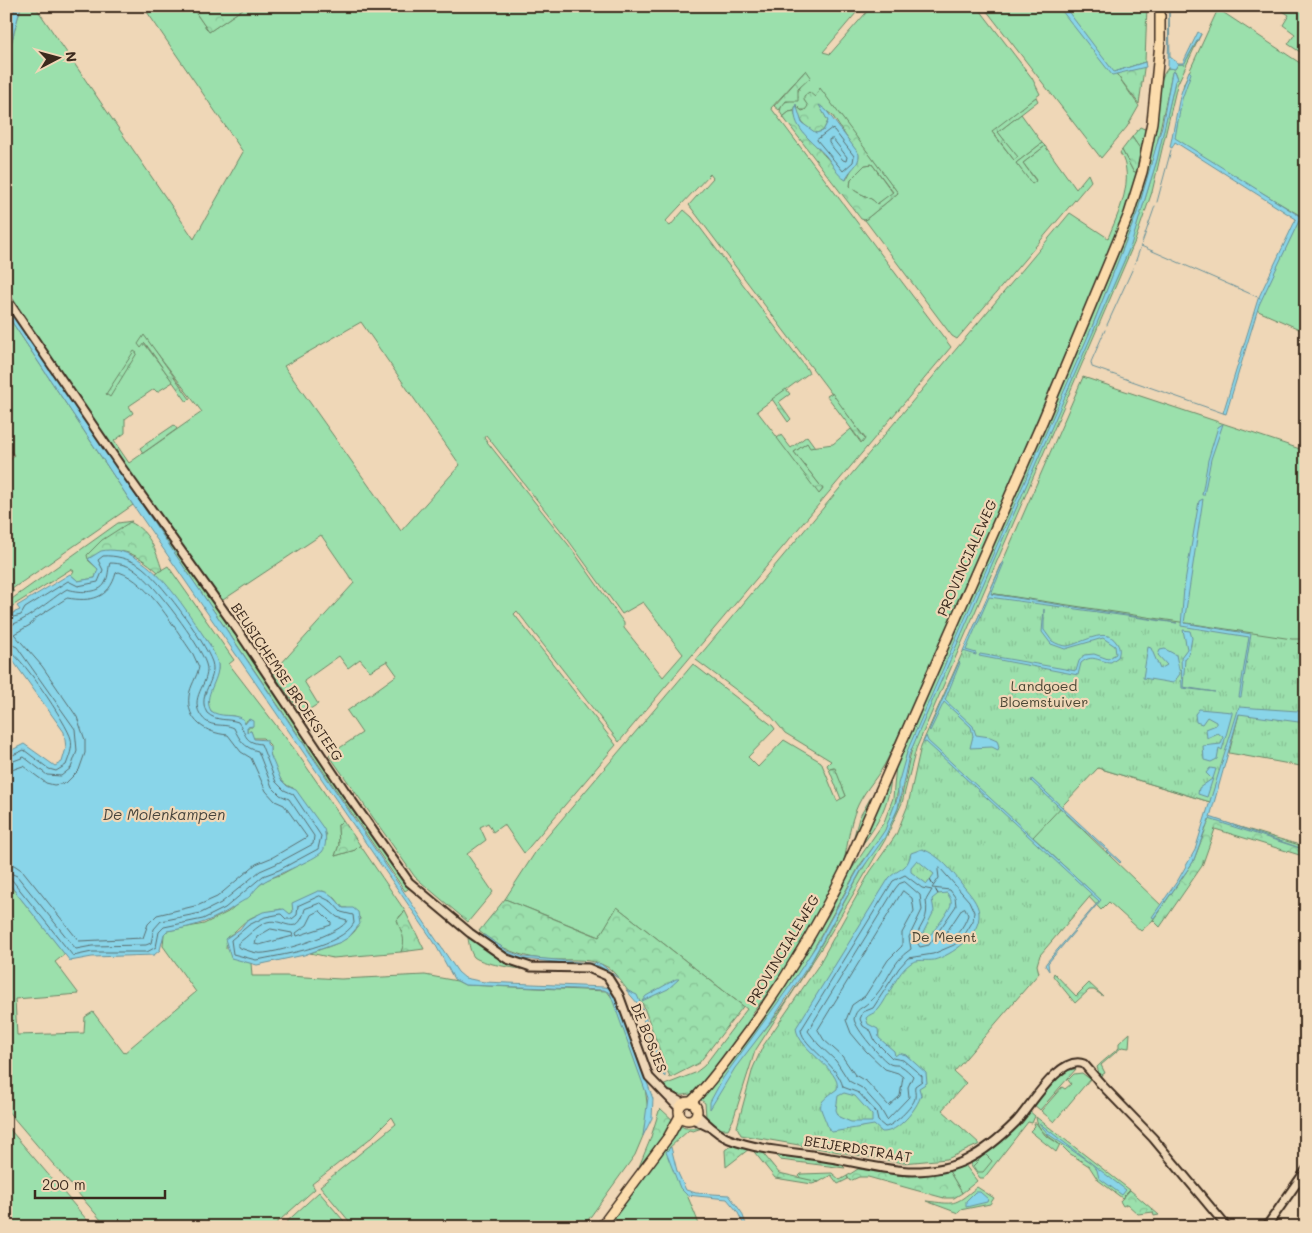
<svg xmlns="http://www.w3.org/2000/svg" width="1312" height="1233" viewBox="0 0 1312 1233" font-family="Mali,sans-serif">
  <defs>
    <pattern id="forest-crowns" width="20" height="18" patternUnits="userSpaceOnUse" patternTransform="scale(1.25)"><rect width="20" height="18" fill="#9be0ac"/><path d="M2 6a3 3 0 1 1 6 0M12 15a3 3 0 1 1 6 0" fill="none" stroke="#86c094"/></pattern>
    <pattern id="park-tufts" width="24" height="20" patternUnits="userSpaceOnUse" patternTransform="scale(1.25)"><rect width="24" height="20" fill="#9be0ac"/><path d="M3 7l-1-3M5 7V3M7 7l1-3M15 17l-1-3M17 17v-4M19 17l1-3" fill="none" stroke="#86c094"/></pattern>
  </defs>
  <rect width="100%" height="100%" fill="#efd7b7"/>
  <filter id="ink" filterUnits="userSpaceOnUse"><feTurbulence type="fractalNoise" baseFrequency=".02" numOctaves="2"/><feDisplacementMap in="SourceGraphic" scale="10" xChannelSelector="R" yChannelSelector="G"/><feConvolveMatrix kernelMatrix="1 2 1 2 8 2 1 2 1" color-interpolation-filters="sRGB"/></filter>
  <g filter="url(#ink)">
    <!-- green -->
    <g fill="#9be0ac" stroke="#6b8565" fill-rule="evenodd">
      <path d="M21,6H35L194,239L243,152L143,6H191L209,32L247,6H862L823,52L830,54L872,6H977L1032,78L1040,94L992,132L1014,160L1017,157L998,132L1021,114L1042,143L1016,163L1032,183L1036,180L1023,163L1045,146L1076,189L1088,174L1091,181L957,339L952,336L865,220L898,193L820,89L815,97L804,100L809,106L805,110H801L796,105L794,111L789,112L783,117L780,112L782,103L798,98L797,93L802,84L806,70L771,108L951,347L619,742L517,611L514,614L616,745L524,853L504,824L493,832L488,823L480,827L486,840L467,854L493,892L468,922L415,877L329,755L362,733L347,711L397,675L387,661L370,671L360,659L348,668L339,656L304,681L318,704L302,714L274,675L279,666L354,583L321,535L223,600L217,597L76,400L6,295V63ZM710,174L713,178L689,205L865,438L861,443L851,429L833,444L811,447L807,443L794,452L823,489L820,493L757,411L809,373L807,369L692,217L684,210L670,226L665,222ZM361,322L460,465L401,531L284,366ZM144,336L202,412L129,463L114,441L125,433V419L133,413L129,406L154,389L157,392L173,382L144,343ZM486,435L566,537L622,614L643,602L683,654L663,677L624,628V623L619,616L571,548L484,438Z"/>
      <polygon points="983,6 1147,6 1145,62 1115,72 1139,106 1127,127 1101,158"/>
      <polygon points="1275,6 1306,6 1306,56 1288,44 1295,34 1283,25 1289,15"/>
      <polygon points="1218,9 1306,67 1306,332 1256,310 1301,216 1172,139 1184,83"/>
      <path d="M1201,34L1177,85L1152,192L1135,241L916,749L902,803L885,840L824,944L755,1051L733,1120L728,1129H719L706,1116L705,1103L701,1100L828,916L851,870L884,822L893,798L896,765L1112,269C1131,224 1145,176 1155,128C1158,110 1155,83 1168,68L1175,69L1178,64H1184ZM1175,71L1178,79L1175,81L1156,163L1130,247L915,740C906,763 906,788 897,811C888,832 874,849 862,870C829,928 800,992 755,1041L764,1024L809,957L860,865L884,833L894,807L907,753L1088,337L1148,186L1172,73Z"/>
      <polygon points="1140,127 1147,130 1143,153 1132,137"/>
      <path d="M1122,150L1133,171L1138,173C1114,257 1075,337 1040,416C989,530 942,646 888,758C880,775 866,788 858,805C847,827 849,851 840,872C818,923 785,971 751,1015L755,1017L695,1096C689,1092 686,1096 680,1095C666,1092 659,1084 651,1074L662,1086L695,1073L704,1066L747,1009L617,907L600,937L505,899L540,845L693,664L773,726L775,729L748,757L758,767L784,740L821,762L837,801L846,796L834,768L829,769L827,765L831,761L785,733L771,716L696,660L1070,213L1108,238C1118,214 1136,178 1120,153Z"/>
      <path d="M872,164L893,193L877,204C868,194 858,196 850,186L851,179L865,165Z"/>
      <polygon points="6,313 133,505 12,589 14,592 6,597 6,467 14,455 6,445"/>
      <polygon points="1083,377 1306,451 1306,767 1238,712 1210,802 1098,768 1059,807 1163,907 1153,920 1141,931 1109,902 1101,910 1032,836 1185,625 989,593"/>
      <polygon points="123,478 147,507 411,887 405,891"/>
      <polygon points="132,521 88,560 98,569 95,578 78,581 71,575 74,571 71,569 6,610 9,601 118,523"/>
      <path d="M168,566L234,660L229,664L295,750L343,820L338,825L339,845L335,856L355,850L360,845L405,911L399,917L405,942L401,952L333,958L310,953C328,946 358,941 360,918L347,908H343L335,898L323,891L293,903V912L290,914L281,909C269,912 257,913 246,921C239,926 235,933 227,937L226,948L240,960L251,963L252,976H287L341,979L425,975L457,981L465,985L607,991L613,999L645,1087L648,1111L643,1136L635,1155L583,1227H354L320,1186L396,1124L392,1117L372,1137L312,1184L315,1189L272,1227H107L6,1109V880L65,954L55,962L79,994L15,999L17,1035L84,1033L85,1017L93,1012L124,1053L196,992L163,946L164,934L167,931L204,924L228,912L266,880L282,874L322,852L326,835L293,788C278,784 269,760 270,745L263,738H253L251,731L247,732V727H252L251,720H247L245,724C232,708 222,722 211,711C200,699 218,680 218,667C218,659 212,652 210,645L156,573Z"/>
      <path d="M891,773C891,804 875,830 856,852Z"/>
      <polygon points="882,778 851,847 859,818"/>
      <path d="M472,937L532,969L541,971C528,970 483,965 474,957C470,952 469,944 468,938Z"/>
      <path d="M1130,1033L1129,1048L1122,1047L1101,1065L1105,1073L1100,1076L1097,1067C1104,1060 1111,1055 1119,1048V1043Z"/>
      <path d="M1076,1069L1040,1110L1033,1104C1045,1091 1057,1070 1076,1069Z"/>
      <polygon points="1082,1073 1090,1079 1054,1122 1041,1111 1062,1087 1065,1089 1071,1084 1068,1080 1074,1074"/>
      <polygon points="1028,1110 1035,1116 1032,1123 1028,1122 984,1178 980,1178 971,1166 972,1160"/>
      <path d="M1036,1117L1130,1190L1122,1198L1098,1180L1089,1166L1069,1153L1060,1144L1056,1152L1030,1131L1035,1126L1034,1123H1036L1045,1135L1059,1144C1049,1136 1037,1131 1036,1117Z"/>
      <polygon points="6,1125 93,1227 6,1227"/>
      <path d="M681,1126L685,1128H702L693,1131L689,1130L669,1148C677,1176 690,1199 700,1227H604Z"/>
      <polygon points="965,1165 977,1181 962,1193 949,1171"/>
      <polygon points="832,1173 840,1180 847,1176 848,1179 838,1184 831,1175 819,1182 801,1179 799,1176 801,1174"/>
      <path d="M977,1187L994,1198L990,1204L960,1210L958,1213L926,1201C955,1204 953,1207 977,1187Z"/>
      <polygon points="319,1192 349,1227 281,1227"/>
    </g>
    <!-- forest -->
    <g fill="url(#forest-crowns)" stroke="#6b8565" fill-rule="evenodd">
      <polygon points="191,6 247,6 209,32"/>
      <polygon points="1145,62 1139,104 1115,72"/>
      <polygon points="806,70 811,77 798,89 798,101 786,101 779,110 774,106"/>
      <path d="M820,88L898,193L865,220L861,219L783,117L789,112L794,111C799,133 812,140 825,156C833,164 837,173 846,180L859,156L832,115L821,107L828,121L823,131L816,133C803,128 799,118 796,106L802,111L805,110L808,106L804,100V96L809,92L815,97ZM872,164L893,192L877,204C868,194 858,196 850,186L851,179L865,165Z"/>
      <polygon points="1036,97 1038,101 998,132 1018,157 1014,160 992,131"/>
      <polygon points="1132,137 1143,153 1138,173 1133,171 1122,150"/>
      <polygon points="1042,143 1045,146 1023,163 1036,181 1032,184 1016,163"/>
      <polygon points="144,335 190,399 187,402 145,343 141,348 138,344"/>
      <polygon points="134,351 137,353 110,397 106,394"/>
      <polygon points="786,389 790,394 779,402 791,419 788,422 772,399"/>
      <polygon points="832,393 865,439 862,443 827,396"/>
      <polygon points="174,425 177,429 143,453 140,448"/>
      <polygon points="781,435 791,448 807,436 815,447 810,448 807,443 794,452 823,489 819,494 777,438"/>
      <path d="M130,522C149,531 156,550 162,570L158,572C135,551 115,544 88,559L87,555L102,540Z"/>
      <polygon points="835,768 846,796 841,799 829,769"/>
      <polygon points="1210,818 1306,847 1306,857 1215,829 1202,866 1160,927 1153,920 1193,862"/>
      <polygon points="343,820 360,845 355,850 335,856 339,845 338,825"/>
      <path d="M505,899L599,937L617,907L743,1006L742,1008L699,1063L670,1078L642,1002L637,1003L635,997C623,989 617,970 603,965C591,959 574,960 561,960C528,960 504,952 479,931Z"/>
      <path d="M405,911L424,949L401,952C407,938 401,933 397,920Z"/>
      <polygon points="1054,973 1076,996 1089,983 1103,996 1094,990 1089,990 1075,1003 1053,976"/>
      <polygon points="661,1109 675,1122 638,1169 650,1140 659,1111"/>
      <polygon points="733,1144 749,1149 726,1167 725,1150"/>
      <polygon points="751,1148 761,1151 779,1173 819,1182 812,1184 775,1178"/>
      <path d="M779,1152C795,1163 833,1153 845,1168L780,1160L777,1156Z"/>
      <polygon points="985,1154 992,1161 983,1172 977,1172 973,1166"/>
      <polygon points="858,1169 908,1176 949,1171 962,1193 954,1198 944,1198 868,1177 859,1177 850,1181 847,1176"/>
      <polygon points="1130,1190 1159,1215 1154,1216 1153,1212 1138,1214 1127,1204 1123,1206 1120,1201"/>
    </g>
    <!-- park -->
    <polygon fill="url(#park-tufts)" stroke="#6b8565" points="989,593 1292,639 1306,639 1306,767 1229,753 1239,714 1210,802 1098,768 1033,837 1093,893 1040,955 1037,965 1039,973 954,1072 966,1083 942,1110 980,1144 947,1159 903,1163 741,1135 737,1127 753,1068 763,1046 818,966 870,872 896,835 908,805 921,746"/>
    <!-- water -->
    <g fill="#89d5e9" stroke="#6a9198" fill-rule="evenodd">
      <polygon points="15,6 21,6 6,63 6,39"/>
      <polygon points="1058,6 1064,6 1114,72 1145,62 1146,67 1112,75"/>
      <polygon points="1169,6 1170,57 1178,63 1183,63 1198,32 1201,34 1184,64 1178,64 1175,69 1168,68"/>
      <polygon points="1175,71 1178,79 1175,81 1157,160 1131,245 918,734 909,755 898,808 885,837 862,869 812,960 772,1020 735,1068 710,1109 710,1102 723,1078 789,987 817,944 859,868 885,830 898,796 898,784 908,749 1092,327 1137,213 1162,126 1172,72"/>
      <polygon points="1189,71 1191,73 1182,99 1175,138 1306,220 1306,223 1299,221 1259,305 1226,414 1223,413 1258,299 1296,219 1175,142 1172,148 1170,147 1180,96"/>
      <path d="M796,104L802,123L816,133L823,131L828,121L819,105L826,110L859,154C860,167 848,169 846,180C836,175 833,164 826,156C813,141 789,127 796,104Z"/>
      <polygon points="6,304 458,972 465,978 484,982 604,987 610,988 617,997 653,1099 652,1118 643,1136 648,1098 610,993 604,990 465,985 454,979 434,942 133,505 6,313"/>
      <polygon points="1223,424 1211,459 1204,495 1202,495 1208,460 1218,427"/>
      <polygon points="1203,499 1184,623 1251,634 1241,697 1239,697 1249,637 1181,626 1184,588 1199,501"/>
      <path d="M101,551C148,541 187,613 210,645C212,651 217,658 218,664C220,681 202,695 211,711C221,718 231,713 243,719L245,724L249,719L253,721V726L247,727V732L251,731L254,739L267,740V744L270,747V754L281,780L287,786L296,790L324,829C326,836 327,846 322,852C314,860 278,874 267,880C259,884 256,889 251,895C248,899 242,901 238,904C216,920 194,927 167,931L164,934L160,950L154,955L92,957L70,961L6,880V755L10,751L24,744L55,766L62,762L66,748L64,732L6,651V616L20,610L17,606L70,574L78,581L95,578L98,569L88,559Z"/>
      <polygon points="1003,562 1004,563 991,594 1177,623 989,597 966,650 976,653 976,655 963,651"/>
      <path d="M1044,609V630L1052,641C1057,644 1062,646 1067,646C1081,644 1106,626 1116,642C1120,647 1120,651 1118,657L1111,662C1098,662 1093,653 1081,663L1078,675L979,656L980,654L1076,671L1079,661L1084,655L1094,654L1108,659L1116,654L1115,646L1103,638L1065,649L1051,644L1042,632Z"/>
      <polygon points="1183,630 1190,631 1192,638 1189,654 1185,659 1183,687 1215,692 1182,688 1181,657 1187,649"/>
      <polygon points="1148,647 1151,648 1160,669 1167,665 1158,655 1160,650 1165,649 1176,655 1180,674 1173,683 1143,678"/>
      <polygon points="959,662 960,663 945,700 973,726 976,735 990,737 997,740 999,747 998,750 992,747 970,748 973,736 971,727 944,702 930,731 929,730"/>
      <polygon points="1239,707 1298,711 1306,713 1306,723 1239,714 1210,817 1306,850 1209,819 1193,862 1154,918 1152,917 1178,880 1195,850"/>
      <polygon points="1199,709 1232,712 1232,714 1222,750 1219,748 1217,759 1211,762 1204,760 1203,746 1221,744 1223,737 1218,733 1207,738 1206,729 1216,725 1216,722 1207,717 1202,724 1196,722 1195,714"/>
      <polygon points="926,736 928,741 1101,900 1048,963 1049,971 1045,965 1047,962 1099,901 926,742 923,743"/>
      <polygon points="1210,768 1216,769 1207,797 1198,794 1199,788 1212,779 1206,773"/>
      <polygon points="1032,779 1121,862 1120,863 1031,781"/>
      <path d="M922,849C940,855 953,872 964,887C970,894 978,903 979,913C981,935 952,955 934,960C927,961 917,959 911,963C896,973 889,997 878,1010C874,1014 869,1014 866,1018L868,1024L878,1029L879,1038L894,1051L895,1056L899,1053L906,1055L926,1073L927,1083L919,1088L921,1095C917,1109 898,1133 882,1132L874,1125L832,1132L829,1130C820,1103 813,1107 837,1089C842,1070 798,1050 796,1028L889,878C900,867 907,871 911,853ZM917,860L934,874L927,884L911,872V867ZM947,893C949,896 952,900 951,904C950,911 927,941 922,942L920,939L934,911L932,899L938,894ZM844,1093L855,1096L872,1115V1122H851L839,1117L836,1110L838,1096Z"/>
      <path d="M318,891C330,890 336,900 343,908H353L358,912L360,924L349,937L341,942L304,955L257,965L231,958L225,939L240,929L246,921L263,912L284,909L290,914L293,912L292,903Z"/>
      <polygon points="484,935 508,951 524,957 601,964 618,978 599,966 522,959 506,952 482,937"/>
      <polygon points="676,979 679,979 668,989 642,1001 646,996"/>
      <polygon points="626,990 637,995 640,1002 665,1074 665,1077 662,1074 638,1004"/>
      <polygon points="1039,1123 1126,1190 1122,1195 1099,1178 1097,1170 1091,1163 1048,1134"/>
      <polygon points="671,1147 677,1171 686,1190 696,1193 729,1195 742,1213 747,1227 745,1227 737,1211 727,1199 687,1195 680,1188 666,1152"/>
      <polygon points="975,1192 980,1192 988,1199 987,1202 966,1207 966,1201"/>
    </g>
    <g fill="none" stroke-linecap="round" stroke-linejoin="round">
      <!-- shore -->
      <g stroke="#5a6e6f" stroke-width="1">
        <polygon points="831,129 834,130 854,156 853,162 843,171 817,140"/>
        <polygon points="833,139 847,157 846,161 843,160 829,143 829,140"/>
        <path d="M6,619L21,615L25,608L68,581L78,586L98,582L103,570L98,560L103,556C115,555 129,559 139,565C158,577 205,641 212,662C218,681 196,694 207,713C217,722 227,718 238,722C247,734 243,742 261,744L276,782L284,790L293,794L321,836L318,849L279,870L263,876L225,908L203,919L164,927L159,932L156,947L147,952H92L73,956L12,880L6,878"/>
        <path d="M6,626C22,625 52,598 67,589C77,592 99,595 105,583C109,576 108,568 110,563C120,563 131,566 138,572C155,585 200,644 206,664C212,682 189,695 200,714C209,730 222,722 234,728C239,739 244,748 258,751L272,787L280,795L289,799L314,836L313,844L276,864L260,871L221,903L201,913L161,921L154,929L151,943L146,945L92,946L76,949L17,876L6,871"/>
        <polyline points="6,642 17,647 75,729 77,751 71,768 61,776 47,775 24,757 6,764"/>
        <path d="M6,649C18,650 68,725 71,739C73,748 69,757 66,765L56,771L49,769L24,750L6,758"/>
        <path d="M6,772L23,766L46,783L54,785L66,783L79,770L85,753V740L77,717L42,666L14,634L30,625L36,618L67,598C91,602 109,599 116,573L119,572C149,582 175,629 193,654L199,667C197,677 190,686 189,696C186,721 206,733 228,735L241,752L251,758L266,791L275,801L284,805L307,837L273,857L256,864L217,897L199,905L157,915L148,924L143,938L79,941L23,871L14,865L6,864"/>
        <path d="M940,868L969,901L974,912L973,921L962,939L954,945L933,954L908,958L899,968L873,1008L863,1012L860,1019L863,1026L871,1031L875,1041L892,1058L903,1060L922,1076V1081L915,1086C914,1090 916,1093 915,1098C914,1106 892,1127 885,1127L878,1121L876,1112L859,1093L843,1087C838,1064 803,1047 801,1030L893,881L905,875L922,888L932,890L926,900C929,920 922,921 915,939L920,947L929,945L956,906L955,897L950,890L932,888L939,878L938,870Z"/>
        <path d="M905,882L920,895L922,910L909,937L911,949C890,962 887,988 869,1002C862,1009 856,1008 854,1019C855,1028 881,1059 890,1064C894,1066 898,1064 901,1066C905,1068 910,1073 913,1076L908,1087L909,1097L887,1120L880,1108L862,1088L849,1081L836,1061L818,1044L808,1031L895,889L899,884Z"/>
        <polygon points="903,891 912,898 914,911 902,933 902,946 888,960 865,996 852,1005 846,1020 851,1033 866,1051 885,1069 898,1073 903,1077 900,1096 889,1106 867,1082 855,1075 842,1056 824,1040 818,1030"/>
        <path d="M320,896L332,902L341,912L353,915L354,923C341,946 286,954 262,959L256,960L233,954L231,940L249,925L265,917L281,914L286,919H292L297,915L298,906Z"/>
        <path d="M321,903L337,917L347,920C345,933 270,956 257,953C251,952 243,949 238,947V943C248,937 256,926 267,922C284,917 297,940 305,909Z"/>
        <path d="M965,908L968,915C964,927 955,940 942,942V939L962,909Z"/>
        <polygon points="320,911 331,922 331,925 297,936 296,933 307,925 312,915"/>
        <polygon points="271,929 292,933 293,936 259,945 255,944 257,937"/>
      </g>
      <!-- stream -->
      <g stroke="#6a9198" stroke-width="1">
        <polyline points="1157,202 1171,150"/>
        <polyline points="1141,246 1260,298"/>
        <polyline points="1135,263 1155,206"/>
        <polyline points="1107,325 1133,268"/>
        <polyline points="1105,330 1091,362 1092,367 1223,413"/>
      </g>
      <!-- ferry -->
      <polyline stroke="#47443c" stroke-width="1" stroke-dasharray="6 5" stroke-linecap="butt" points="930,880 938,894"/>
      <defs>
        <g id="secondary">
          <polyline points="6,298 122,468 239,632 345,791 409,882 470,933 507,959 531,967 588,968 607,976 619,995 649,1077 679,1108"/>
          <polyline points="1099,1082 1153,1138 1227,1227"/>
          <polyline points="670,1096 683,1103"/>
          <path d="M696,1114C707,1123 716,1134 729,1139C760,1151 797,1152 830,1158C857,1162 885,1171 913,1171C932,1171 951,1168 968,1159C986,1150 1001,1137 1016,1122C1030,1107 1060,1054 1084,1064L1102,1085"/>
          <polyline points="693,1119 707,1126"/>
          <polyline points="1266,1227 1306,1170"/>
        </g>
        <g id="highway">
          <circle cx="688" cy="1111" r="9"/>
          <path d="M691,1102C708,1086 721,1067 735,1049C779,991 816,930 848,864L1043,420L1129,214L1142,172L1152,122L1160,43V6"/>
          <polyline points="601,1227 669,1136 680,1116"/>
        </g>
      </defs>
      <!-- secondary casing -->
      <use href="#secondary" stroke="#3b2a1e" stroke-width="11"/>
      <!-- highway casing -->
      <use href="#highway" stroke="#3b2a1e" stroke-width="12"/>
      <!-- secondary -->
      <use href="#secondary" stroke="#efd7b7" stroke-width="7"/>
      <!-- highway -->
      <use href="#highway" stroke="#fcdcac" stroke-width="9"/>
    </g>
  </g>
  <g text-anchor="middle" stroke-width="4.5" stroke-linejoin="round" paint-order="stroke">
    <!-- street labels -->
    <g font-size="14" fill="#3b2a1e" stroke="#efd7b7">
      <text transform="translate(967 558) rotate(-66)" y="5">PROVINCIALEWEG</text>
      <text transform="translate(287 682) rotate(56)" y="5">BEUSICHEMSE BROEKSTEEG</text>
      <text transform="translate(783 950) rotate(-59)" y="5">PROVINCIALEWEG</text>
      <text transform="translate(649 1038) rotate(68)" y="5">DE BOSJES</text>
      <text transform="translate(858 1149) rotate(9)" y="5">BEIJERDSTRAAT</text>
    </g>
    <!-- park labels -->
    <g font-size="14" fill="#494533" stroke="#efd7b7">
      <text x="1044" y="691">Landgoed<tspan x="1044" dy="16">Bloemstuiver</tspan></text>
      <text x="944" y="942">De Meent</text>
    </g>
    <!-- water labels -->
    <g font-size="15" font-style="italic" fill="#47443c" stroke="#efd7b7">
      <text x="164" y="820">De Molenkampen</text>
    </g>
  </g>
  <!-- margin -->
  <rect width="1312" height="1233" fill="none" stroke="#efd7b7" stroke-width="25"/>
  <rect x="12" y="12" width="1287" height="1208" fill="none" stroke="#3b2a1e" stroke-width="2" filter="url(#ink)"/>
  <!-- north arrow -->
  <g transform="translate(58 58) rotate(84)" stroke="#efd7b7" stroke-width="4" paint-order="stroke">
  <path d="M0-4L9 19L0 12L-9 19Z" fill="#3b2a1e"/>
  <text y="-8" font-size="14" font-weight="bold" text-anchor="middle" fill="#3b2a1e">N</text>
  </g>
  <!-- scale -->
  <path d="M35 1190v8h130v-8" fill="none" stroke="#3b2a1e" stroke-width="2.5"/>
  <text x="42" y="1190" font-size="15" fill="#3b2a1e" stroke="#efd7b7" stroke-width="4" paint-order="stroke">200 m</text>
</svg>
